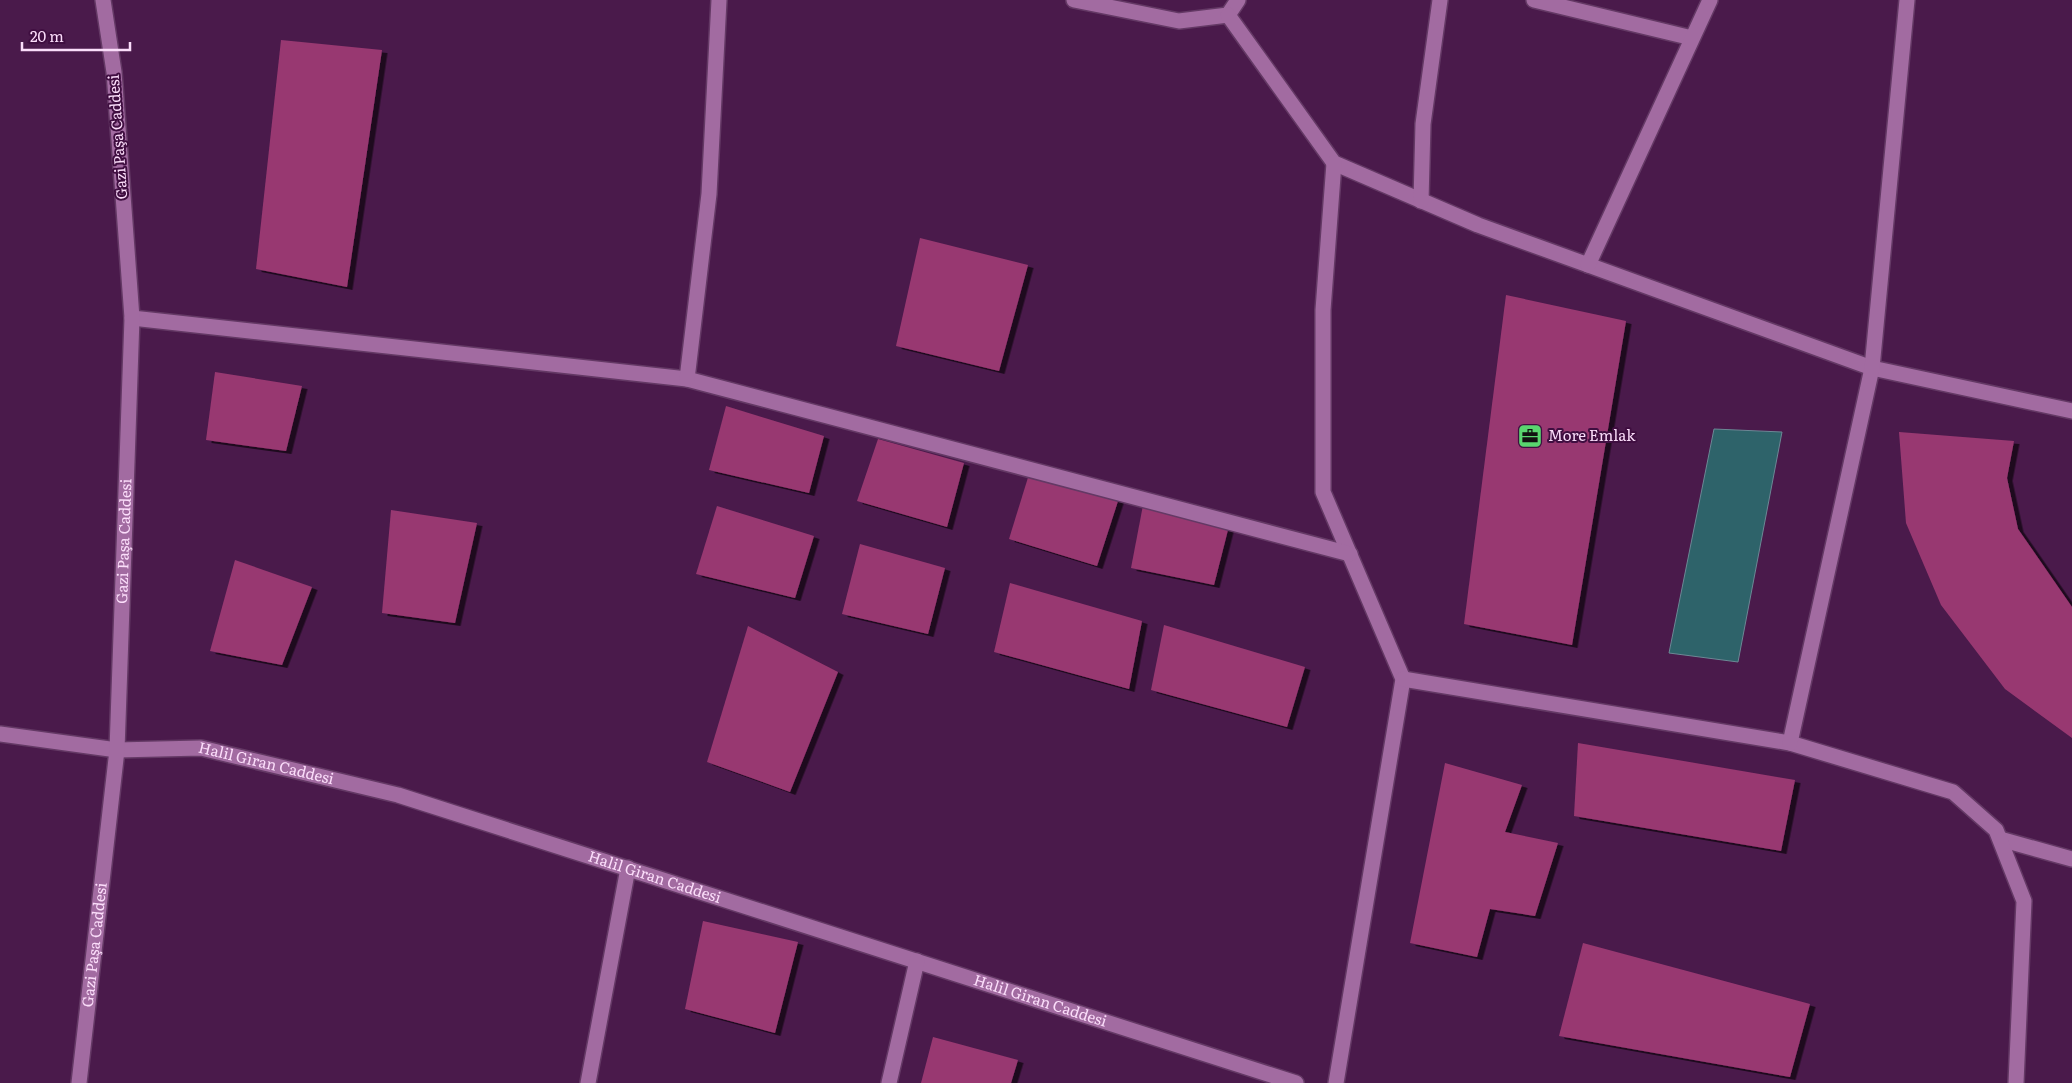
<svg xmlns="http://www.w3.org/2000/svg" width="2072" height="1083" viewBox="0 0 2072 1083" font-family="Literata,serif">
  <defs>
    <filter id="shadow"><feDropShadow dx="5.5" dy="3" stdDeviation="0" flood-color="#0009"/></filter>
  </defs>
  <rect width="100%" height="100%" fill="#4a1a4b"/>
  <!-- water -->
  <polygon fill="#2e636a" stroke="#6c8895" points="1714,429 1782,432 1738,662 1669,653"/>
  <!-- building -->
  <g fill="#983871" filter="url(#shadow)">
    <polygon points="281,40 382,50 347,287 256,269"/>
    <polygon points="920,238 1028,265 999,371 896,346"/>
    <polygon points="1506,295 1626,321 1572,645 1464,624"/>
    <polygon points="215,372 302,386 286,451 206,440"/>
    <polygon points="726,406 824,436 809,493 709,470"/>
    <polygon points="1899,432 2014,441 2007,478 2018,529 2072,607 2072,738 2005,689 1941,605 1906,523"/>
    <polygon points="878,439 964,463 947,527 857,501"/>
    <polygon points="1030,471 1119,498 1097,566 1009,539"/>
    <polygon points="1144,500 1230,522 1214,585 1131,568"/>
    <polygon points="717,506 814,536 795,598 696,574"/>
    <polygon points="391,510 477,523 455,623 382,613"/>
    <polygon points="860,544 945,568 928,634 842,614"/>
    <polygon points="235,560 312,587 282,665 210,651"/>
    <polygon points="1010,583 1142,621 1129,689 994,652"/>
    <polygon points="1164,625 1305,667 1287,727 1151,690"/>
    <polygon points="748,626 838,672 790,792 707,762"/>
    <polygon points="1578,743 1795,780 1781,851 1574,816"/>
    <polygon points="1445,763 1522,785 1505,832 1558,843 1535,916 1490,909 1477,957 1410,943"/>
    <polygon points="703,921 798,942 775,1033 685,1009"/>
    <polygon points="1583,943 1810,1004 1790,1077 1559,1036"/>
    <polygon points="933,1037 1018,1060 1011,1083 921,1083"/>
  </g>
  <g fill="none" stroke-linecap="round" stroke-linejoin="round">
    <defs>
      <g id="lane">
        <polyline points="1074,0 1179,21 1228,15 1238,0"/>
        <polyline points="2000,839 2072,859"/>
      </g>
      <g id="street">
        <polyline points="1534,0 1692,38"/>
        <polyline points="1228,15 1334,163 1478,225 1872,368 2072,411"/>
        <polyline points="1334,163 1323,310 1323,492 1403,679 1336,1083"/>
        <polyline points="1421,201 1423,124 1440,0"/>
        <polyline points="1588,265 1710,0"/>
        <polyline points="132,318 687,379 1350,554"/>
        <polyline points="687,379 709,194 719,0"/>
        <polyline points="1403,679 1790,743 1953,792 1996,830 2024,901 2016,1083"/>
        <path id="s1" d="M0,734L117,750L201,748L398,795L1296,1083"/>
        <polyline points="1790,743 1872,368 1907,0"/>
        <path id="s2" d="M79,1083L117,750L132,318L114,72L103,0"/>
        <polyline points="588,1083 628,868"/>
        <polyline points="889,1083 917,961"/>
      </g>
    </defs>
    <!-- lane casing -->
    <use href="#lane" stroke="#643965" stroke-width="18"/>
    <!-- street casing -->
    <use href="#street" stroke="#643965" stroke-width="18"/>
    <!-- lane -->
    <use href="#lane" stroke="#a26ba1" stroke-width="15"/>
    <!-- street -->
    <use href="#street" stroke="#a26ba1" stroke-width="15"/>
  </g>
  <!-- icons -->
  <defs>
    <symbol id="office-square" viewBox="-11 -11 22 22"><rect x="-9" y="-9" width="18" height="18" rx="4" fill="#59d56f" stroke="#3f0e40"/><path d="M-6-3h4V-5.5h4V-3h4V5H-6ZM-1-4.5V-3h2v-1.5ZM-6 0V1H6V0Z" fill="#111"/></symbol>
  </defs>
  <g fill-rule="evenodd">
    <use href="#office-square" x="1516" y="422" width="28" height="28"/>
  </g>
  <g text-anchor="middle" stroke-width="4" stroke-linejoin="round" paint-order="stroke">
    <!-- street labels -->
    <g font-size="15" fill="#fbddfa" stroke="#3f0e40">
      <text transform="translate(118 137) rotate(-94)" y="5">Gazi Paşa Caddesi</text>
      <text dy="5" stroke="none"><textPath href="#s2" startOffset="544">Gazi Paşa Caddesi</textPath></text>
      <text dy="5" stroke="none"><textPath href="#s1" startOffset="269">Halil Giran Caddesi</textPath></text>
      <text dy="5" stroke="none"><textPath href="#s1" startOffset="674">Halil Giran Caddesi</textPath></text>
      <text dy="5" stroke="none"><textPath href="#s2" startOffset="139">Gazi Paşa Caddesi</textPath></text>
      <text dy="5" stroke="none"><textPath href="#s1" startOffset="1079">Halil Giran Caddesi</textPath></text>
    </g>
    <!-- poi labels -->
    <g font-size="15" fill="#fbddfa" stroke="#3f0e40" text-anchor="start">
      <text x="1548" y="441">More Emlak</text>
    </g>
  </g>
  <!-- scale -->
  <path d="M22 42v8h108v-8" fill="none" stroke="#fbddfa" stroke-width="2.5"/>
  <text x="30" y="42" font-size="15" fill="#fbddfa" stroke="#3f0e40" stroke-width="4" paint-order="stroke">20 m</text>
</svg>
